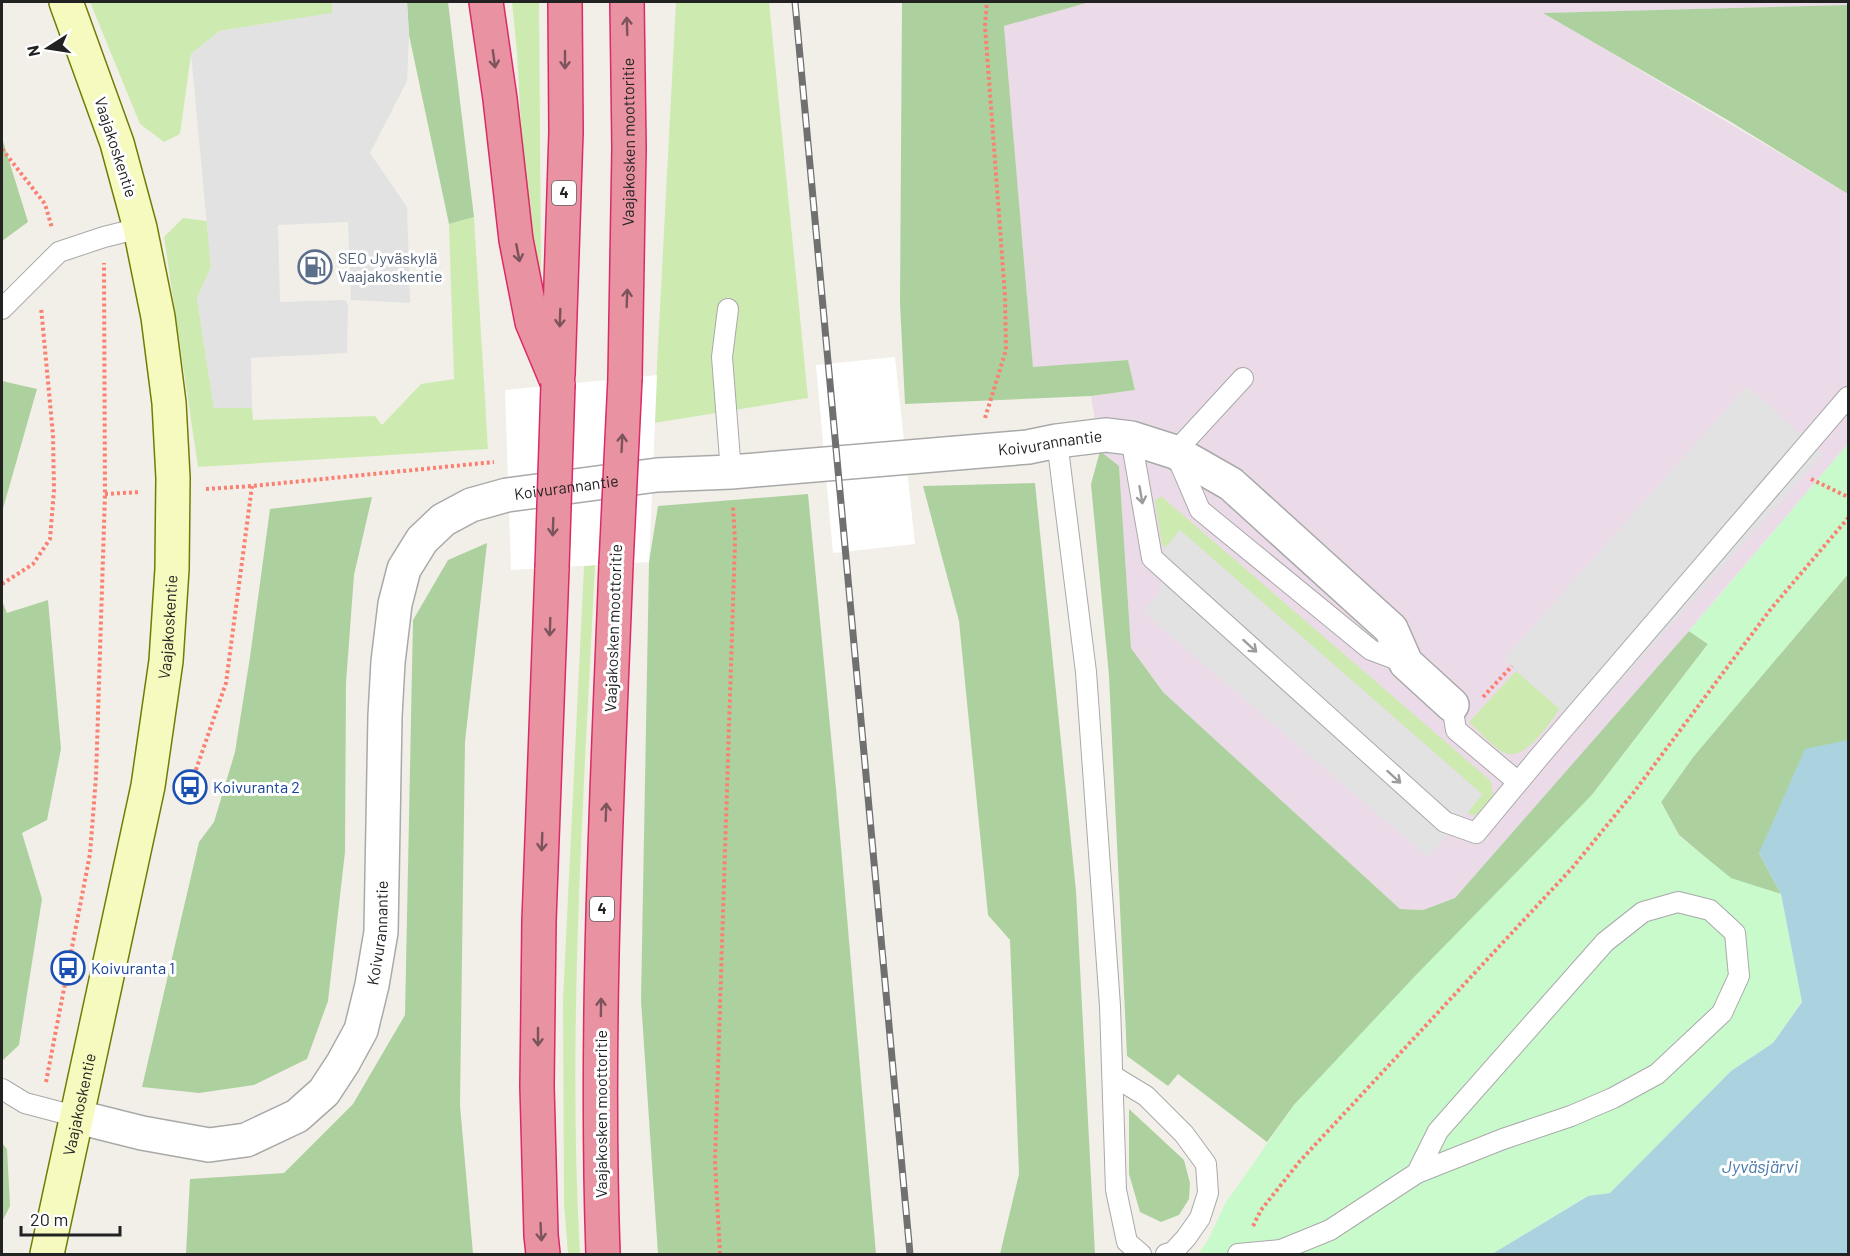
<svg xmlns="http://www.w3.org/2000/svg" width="1850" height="1256" viewBox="0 0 1850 1256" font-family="Barlow,sans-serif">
  <rect width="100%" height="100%" fill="#f2efe9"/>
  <!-- industrial -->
  <polygon fill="#ebdbe8" points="1090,2 1848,2 1848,5 1544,13 1848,194 1848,444 1515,835 1455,898 1423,910 1400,909 1163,692 1131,648 1119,466 1100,451 1091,396 1135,390 1128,360 1033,368 1004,26"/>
  <!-- grass -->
  <g fill="#cdebb0">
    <polygon points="90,2 332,2 333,13 220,31 191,54 180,134 164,142 140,124"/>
    <polygon points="512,2 539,2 541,271 537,279 523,164 517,53"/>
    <polygon points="676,2 769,2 808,398 654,423"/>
    <polygon points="474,217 488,449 198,467 164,237 183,218 207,221 211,268 197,298 214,408 252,408 253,420 375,416 382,425 421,384 454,379 449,224"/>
    <polygon points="1161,496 1491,781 1493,796 1476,815 1467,814 1482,794 1181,531 1165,548 1162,544 1155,501"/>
    <path d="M595,565C584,795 567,1025 580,1254H568L564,1203L563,1000L584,566Z"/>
    <path d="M1516,671L1560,709C1549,723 1525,762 1505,753C1496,750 1478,730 1469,722Z"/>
  </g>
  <!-- forest -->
  <g fill="#add19e">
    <polygon points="407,2 448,2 474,217 449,224 409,35"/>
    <polygon points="902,2 1090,2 1004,26 1033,367 1128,360 1135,390 1091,396 905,404 900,303"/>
    <polygon points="1848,5 1848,194 1731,122 1543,13"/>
    <polygon points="2,138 28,222 2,241"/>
    <polygon points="2,381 37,389 2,512"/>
    <polygon points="1100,451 1119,466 1131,648 1163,692 1400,909 1423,910 1455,898 1689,631 1708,644 1592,795 1294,1105 1267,1142 1178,1074 1168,1086 1127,1056 1109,676 1091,484"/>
    <polygon points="1035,483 1076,891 1095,1254 1000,1254 1019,1174 1010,940 988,915 959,621 923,486"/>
    <polygon points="808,494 836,789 876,1254 658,1254 641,1000 649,562 658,506"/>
    <polygon points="372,497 354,575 346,683 345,852 328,1001 307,1059 254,1085 199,1093 142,1087 199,842 214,822 235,752 250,657 270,509"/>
    <polygon points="487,543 465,742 460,1105 473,1254 186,1254 190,1179 284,1173 353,1104 405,1015 413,620 448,560"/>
    <polygon points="1848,574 1848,769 1759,853 1781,894 1731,879 1679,835 1661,802 1693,757"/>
    <polygon points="48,600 61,749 47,820 22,833 42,899 19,1045 2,1061 2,601 7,613"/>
    <polygon points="1129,1109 1184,1160 1190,1183 1189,1199 1179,1215 1161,1222 1140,1212 1129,1174"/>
    <polygon points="2,1143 7,1149 10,1206 2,1222"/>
  </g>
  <!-- park -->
  <polygon fill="#c8facc" points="1848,444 1848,574 1693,757 1661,802 1679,836 1731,878 1781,894 1802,1001 1773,1043 1731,1071 1610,1193 1587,1196 1492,1254 1198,1254 1208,1240 1225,1204 1294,1105 1416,975 1592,795 1708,644 1689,631"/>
  <!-- parking -->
  <g fill="#e2e2e2">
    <polygon points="332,2 407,2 409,35 407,81 370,153 407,207 410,303 351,300 348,222 278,225 280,302 345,300 348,305 347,353 251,358 252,408 214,408 197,298 211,268 191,54 220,31 332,13"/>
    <polygon points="1747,386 1823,454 1580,727 1504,659"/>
    <polygon points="1180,530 1482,795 1428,857 1143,612 1159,593 1165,548"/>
  </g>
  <!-- water -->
  <polygon fill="#aad3df" points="1848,740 1848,1254 1492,1254 1588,1196 1610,1193 1731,1071 1773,1043 1802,1002 1781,894 1759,853 1805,749"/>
  <!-- pier -->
  <g fill="#fff">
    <polygon points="895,357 915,544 833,553 816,365"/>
    <polygon points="657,375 649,562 511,570 505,390"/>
  </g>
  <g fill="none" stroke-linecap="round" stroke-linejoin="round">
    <defs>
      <g id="lane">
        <polyline points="2,309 59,252 104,237 140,228"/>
        <polyline points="728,309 722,357 731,472"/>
        <polyline points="1243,378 1175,452 1200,510 1371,650 1406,663"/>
        <polyline points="1131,438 1152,558 1445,822 1476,833 1540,756 1848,397"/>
        <polyline points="1057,441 1086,672 1110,1006 1116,1190 1127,1242 1141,1254"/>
        <polyline points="1452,705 1456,730 1518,782"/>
        <polyline points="1113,1076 1146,1096 1184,1134 1206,1164 1208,1193 1200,1218 1186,1238 1173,1252 1166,1254"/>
        <polyline points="2,1089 25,1103 78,1117"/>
        <polyline points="1238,1254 1281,1250 1330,1230 1417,1173 1503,1139 1571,1116 1613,1098 1657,1074 1722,1013 1739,976 1735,933 1710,910 1678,902 1643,912 1605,942 1438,1131 1417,1173"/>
      </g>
      <g id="street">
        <path id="s1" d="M78,1117L142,1133L209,1145L246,1140L297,1116L324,1092L343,1063L361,1030L372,985L381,932L385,716L388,662L395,604L404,569L422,540L443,520L471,505L507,495L657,475L731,472L1028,447L1057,441L1106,435L1131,438L1175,452L1231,484L1391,629L1406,663L1452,705"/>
      </g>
      <g id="secondary">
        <path id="s2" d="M47,1254L148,786L166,661L172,569L173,478L169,403L158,317L140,228L117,143L66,2"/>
      </g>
      <g id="highway">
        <polyline points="486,2 500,99 516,240 532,322 558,384"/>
        <polyline points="558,375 566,132 565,2"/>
        <path id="s3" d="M625,378L629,148L627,2"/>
        <polyline points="543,1254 541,1235 537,1086 539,921 552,568"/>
        <path d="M603,1254C595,1024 607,795 616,565"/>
      </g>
    </defs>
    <!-- lane casing -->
    <use href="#lane" stroke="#a9a9a9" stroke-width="22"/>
    <!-- street casing -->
    <use href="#street" stroke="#a9a9a9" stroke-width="36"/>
    <!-- secondary casing -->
    <use href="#secondary" stroke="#707d05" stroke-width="36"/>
    <!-- highway casing -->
    <use href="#highway" stroke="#dc2a67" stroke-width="36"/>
    <!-- path -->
    <g stroke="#fa8072" stroke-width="4" stroke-dasharray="3 3" stroke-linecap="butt">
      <polyline points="2,149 45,204 52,228"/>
      <polyline points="985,418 1006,350 1005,296 985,26 987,2"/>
      <polyline points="1811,479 1848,497"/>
      <polyline points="206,489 252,486 494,462"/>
      <polyline points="105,494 141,492"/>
      <polyline points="2,584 33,564 50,539 54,490 53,435 41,307"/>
      <polyline points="1483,697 1512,666"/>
      <polyline points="190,787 226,683 252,486"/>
      <polyline points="46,1082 90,854 96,777 105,494 104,263"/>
      <polyline points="1253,1226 1261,1210 1300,1161 1573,867 1634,792 1770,610 1848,518"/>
      <polyline points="720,1254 715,1162 735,541 733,506"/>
    </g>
    <!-- lane -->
    <use href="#lane" stroke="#fff" stroke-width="20"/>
    <!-- street -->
    <use href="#street" stroke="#fff" stroke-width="33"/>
    <!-- secondary -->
    <use href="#secondary" stroke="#f7fabf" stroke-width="33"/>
    <!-- highway -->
    <use href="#highway" stroke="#e892a2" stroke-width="33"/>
    <defs>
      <polyline id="rail" points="795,2 910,1254"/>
    </defs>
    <!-- rail casing -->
    <use href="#rail" stroke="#707070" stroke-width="7"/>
    <!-- rail -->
    <use href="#rail" stroke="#fff" stroke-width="4.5" stroke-dasharray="14" stroke-linecap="butt"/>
    <defs>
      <g id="highway-bridge">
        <polyline points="616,565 625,378"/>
        <polyline points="552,568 558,384"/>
      </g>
    </defs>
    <!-- highway-bridge casing -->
    <use href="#highway-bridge" stroke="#dc2a67" stroke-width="36" stroke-linecap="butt"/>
    <!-- highway-bridge -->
    <use href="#highway-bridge" stroke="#e892a2" stroke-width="33"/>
  </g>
  <!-- one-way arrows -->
  <defs><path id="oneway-shaft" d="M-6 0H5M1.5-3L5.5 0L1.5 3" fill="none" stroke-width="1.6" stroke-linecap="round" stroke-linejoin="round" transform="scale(1.5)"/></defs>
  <g stroke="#7b545c">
    <use href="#oneway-shaft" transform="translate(627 26) rotate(-92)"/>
    <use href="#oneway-shaft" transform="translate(494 59) rotate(82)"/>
    <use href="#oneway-shaft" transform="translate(565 60) rotate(90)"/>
    <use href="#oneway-shaft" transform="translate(518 253) rotate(79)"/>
    <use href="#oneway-shaft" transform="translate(627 298) rotate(-88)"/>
    <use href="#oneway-shaft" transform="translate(560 318) rotate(92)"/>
    <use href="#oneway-shaft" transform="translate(622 443) rotate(-87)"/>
    <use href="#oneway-shaft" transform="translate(553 527) rotate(92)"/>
    <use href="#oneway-shaft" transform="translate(550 627) rotate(92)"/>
    <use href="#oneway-shaft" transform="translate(606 812) rotate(-88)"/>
    <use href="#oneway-shaft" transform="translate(542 842) rotate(92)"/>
    <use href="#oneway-shaft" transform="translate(601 1007) rotate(-89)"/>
    <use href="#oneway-shaft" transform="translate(538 1037) rotate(90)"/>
    <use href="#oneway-shaft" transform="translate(541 1232) rotate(87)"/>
  </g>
  <g stroke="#9c9c9c">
    <use href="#oneway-shaft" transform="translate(1141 495) rotate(80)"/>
    <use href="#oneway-shaft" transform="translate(1250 646) rotate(42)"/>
    <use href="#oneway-shaft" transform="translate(1394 777) rotate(42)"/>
  </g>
  <!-- icons -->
  <defs>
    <symbol id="fuel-ring" viewBox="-11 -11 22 22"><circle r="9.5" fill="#fff" stroke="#5c6f8a" stroke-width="1.5"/><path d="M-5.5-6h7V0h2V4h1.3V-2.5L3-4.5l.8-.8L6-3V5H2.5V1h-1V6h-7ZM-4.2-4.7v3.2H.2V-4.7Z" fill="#5c6f8a"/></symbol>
    <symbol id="bus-ring" viewBox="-11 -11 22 22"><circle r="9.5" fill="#fff" stroke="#1a4fb4" stroke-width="1.5"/><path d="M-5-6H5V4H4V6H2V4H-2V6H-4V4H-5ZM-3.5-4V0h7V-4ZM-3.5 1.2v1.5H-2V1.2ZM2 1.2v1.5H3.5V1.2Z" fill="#1a4fb4"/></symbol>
  </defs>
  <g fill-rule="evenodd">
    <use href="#fuel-ring" x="296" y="248" width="38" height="38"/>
    <use href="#bus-ring" x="171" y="768" width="38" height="38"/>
    <use href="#bus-ring" x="49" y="949" width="38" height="38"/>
  </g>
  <g text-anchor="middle" stroke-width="6" stroke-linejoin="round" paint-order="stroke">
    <!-- shield labels -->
    <g fill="#fff" stroke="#646464" stroke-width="1.5">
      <rect x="552" y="181" width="24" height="24" rx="4.5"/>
      <rect x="590" y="897" width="24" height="24" rx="4.5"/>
    </g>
    <g font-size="15" font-weight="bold" fill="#222">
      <text x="564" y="198">4</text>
      <text x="602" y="914">4</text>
    </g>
    <!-- street labels -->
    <g font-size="16" fill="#222" stroke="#fff">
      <text dy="6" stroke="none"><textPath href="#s3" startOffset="236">Vaajakosken moottoritie</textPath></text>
      <text transform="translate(116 147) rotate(72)" y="6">Vaajakoskentie</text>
      <text dy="6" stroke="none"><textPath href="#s1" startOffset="1479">Koivurannantie</textPath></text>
      <text dy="6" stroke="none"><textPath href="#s1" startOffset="993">Koivurannantie</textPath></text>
      <text dy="6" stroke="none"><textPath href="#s2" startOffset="639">Vaajakoskentie</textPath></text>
      <text transform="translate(613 628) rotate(-88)" y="6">Vaajakosken moottoritie</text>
      <text dy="6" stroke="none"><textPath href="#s1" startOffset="435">Koivurannantie</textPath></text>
      <text dy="6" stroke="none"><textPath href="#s2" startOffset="153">Vaajakoskentie</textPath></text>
      <text transform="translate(601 1114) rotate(-90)" y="6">Vaajakosken moottoritie</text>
    </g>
    <!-- service labels -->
    <g font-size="16" fill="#4e5e75" stroke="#fff" text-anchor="start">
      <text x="338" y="264">SEO Jyväskylä<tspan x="338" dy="18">Vaajakoskentie</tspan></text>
    </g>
    <!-- transit labels -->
    <g font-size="16" fill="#164399" stroke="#fff" text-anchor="start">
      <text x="213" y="793">Koivuranta 2</text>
      <text x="91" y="974">Koivuranta 1</text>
    </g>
    <!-- water labels -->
    <g font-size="18" font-style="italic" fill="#4a7aab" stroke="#fff">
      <text x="1760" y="1173">Jyväsjärvi</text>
    </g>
  </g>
  <!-- border -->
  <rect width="1850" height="1256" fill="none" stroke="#222222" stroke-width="6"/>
  <!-- north arrow -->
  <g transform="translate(48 48) rotate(258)" stroke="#ffffff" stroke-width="4.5" paint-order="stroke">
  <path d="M0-4.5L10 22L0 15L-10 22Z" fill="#222222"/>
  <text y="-9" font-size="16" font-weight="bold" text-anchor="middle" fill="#222222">N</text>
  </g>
  <!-- scale -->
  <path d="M21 1226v9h99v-9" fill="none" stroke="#222222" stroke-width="3"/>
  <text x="30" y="1226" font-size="18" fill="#222222" stroke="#ffffff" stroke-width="4.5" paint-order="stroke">20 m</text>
</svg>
